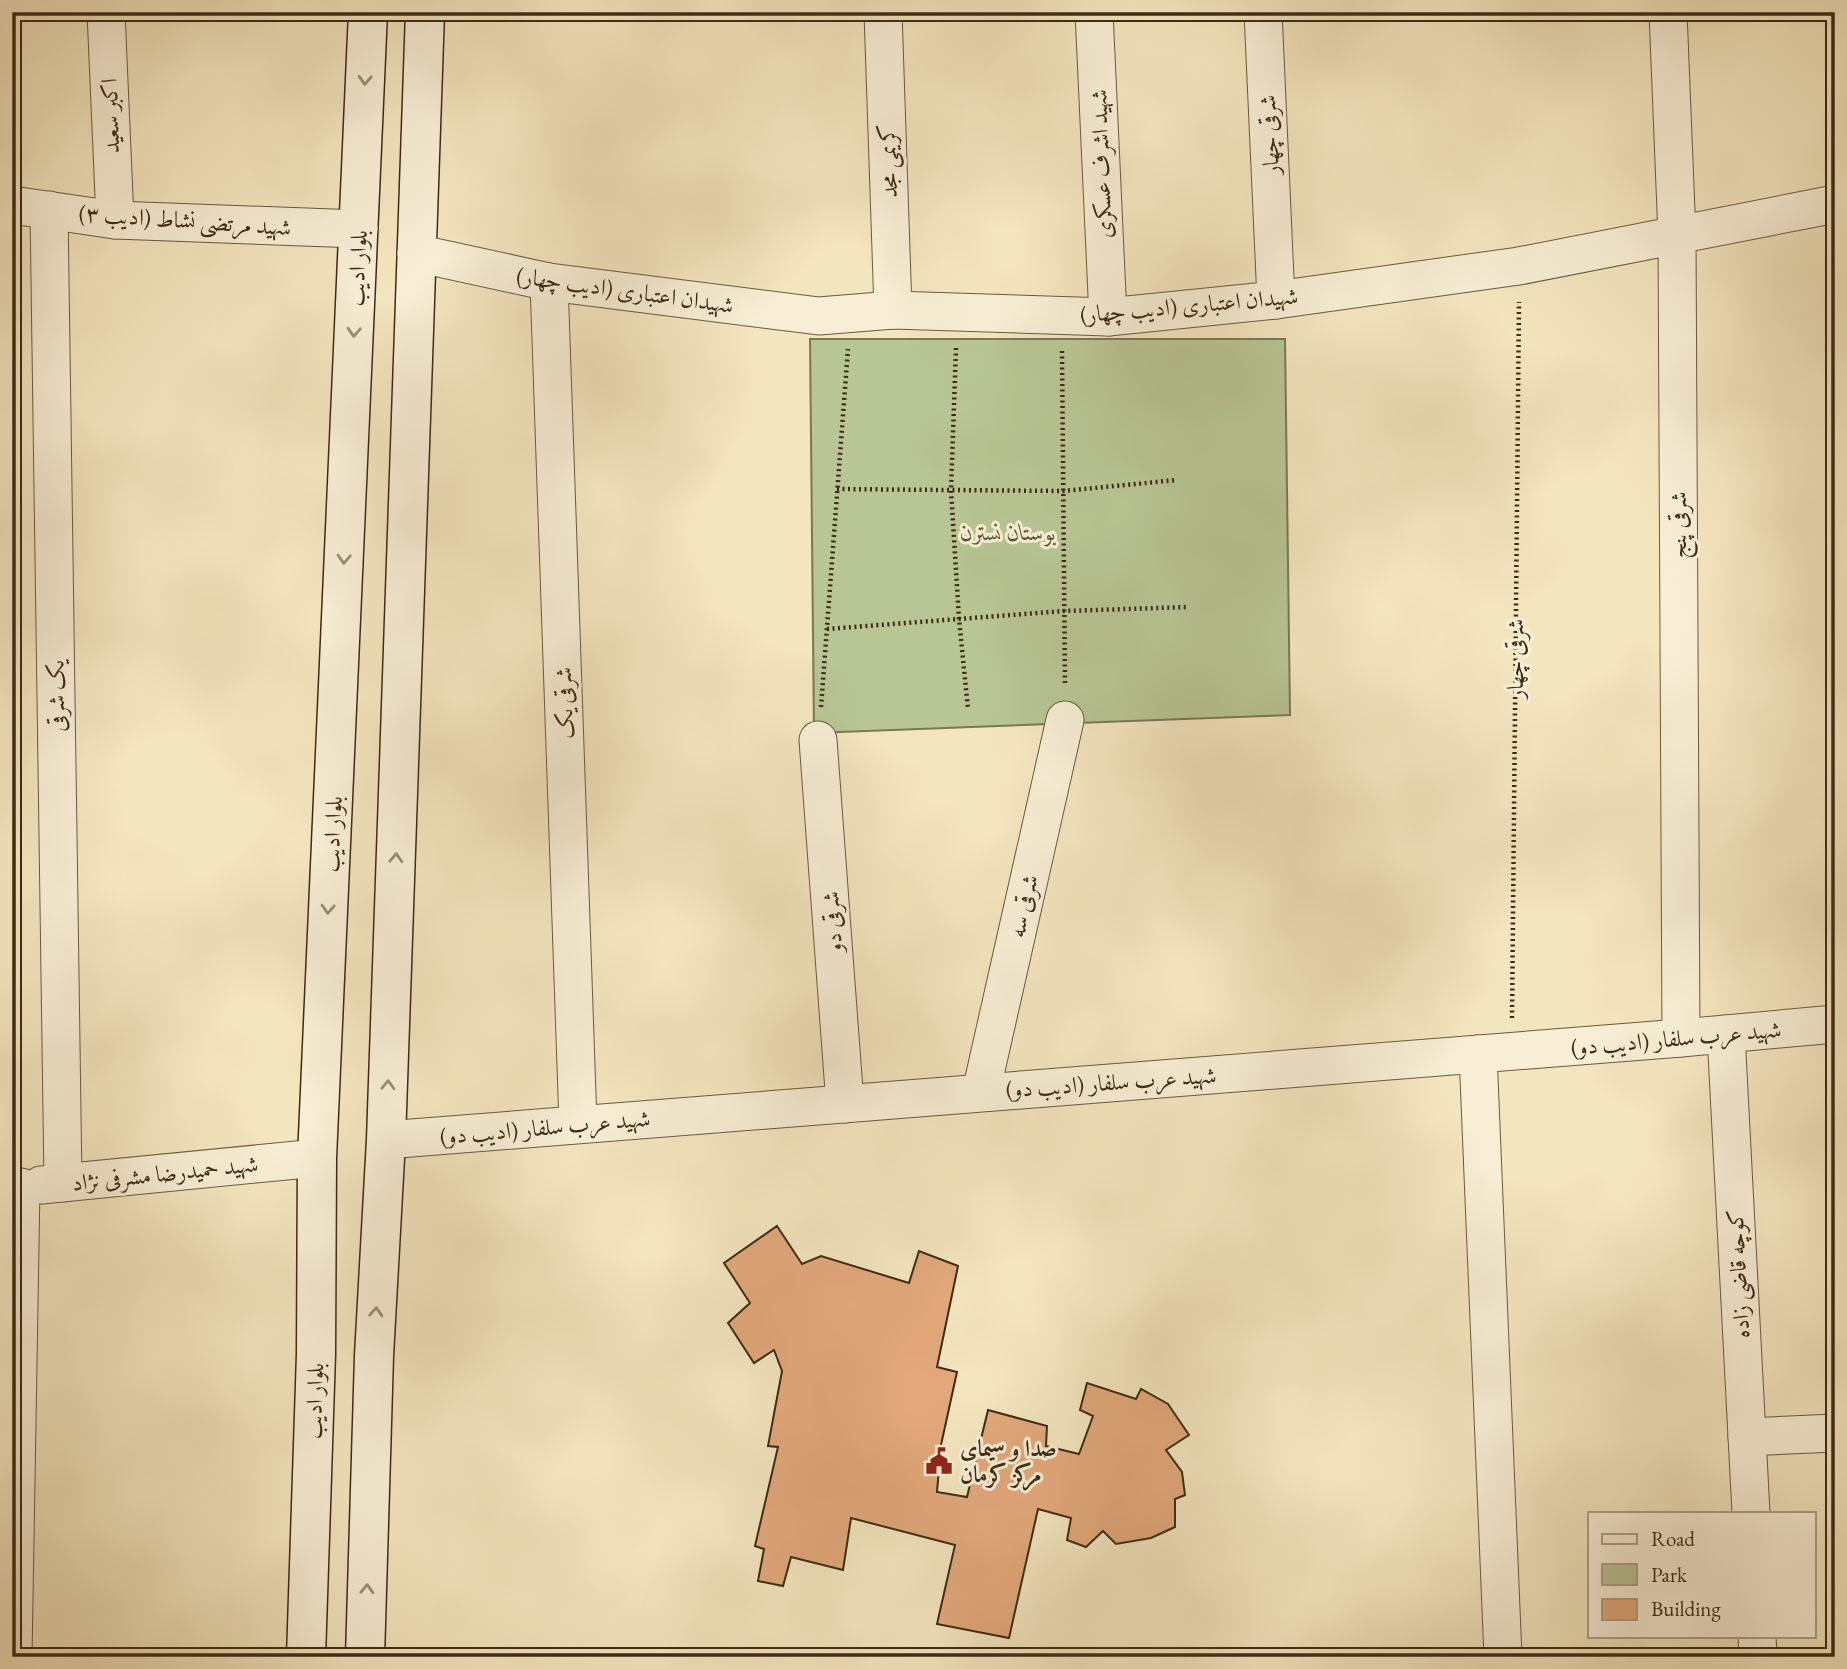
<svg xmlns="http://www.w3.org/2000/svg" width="1847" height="1669" viewBox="0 0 1847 1669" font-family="'EB Garamond',Amiri,serif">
  <rect width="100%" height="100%" fill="#f3e5be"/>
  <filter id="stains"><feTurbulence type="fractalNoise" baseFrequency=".00286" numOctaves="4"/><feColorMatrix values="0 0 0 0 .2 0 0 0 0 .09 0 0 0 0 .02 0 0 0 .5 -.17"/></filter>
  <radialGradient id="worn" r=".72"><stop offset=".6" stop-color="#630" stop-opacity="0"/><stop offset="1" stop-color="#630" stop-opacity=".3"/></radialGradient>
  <!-- green -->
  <polygon fill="#b8c594" stroke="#7a7854" stroke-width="2" points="810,339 1285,339 1290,715 814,733"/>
  <!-- building -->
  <polygon fill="#e2a87b" stroke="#3d2b15" stroke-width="2" points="777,1226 802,1264 821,1256 909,1283 919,1251 958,1266 937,1367 957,1372 941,1445 937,1492 967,1497 988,1410 1047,1426 1046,1446 1079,1454 1093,1416 1080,1410 1087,1383 1136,1399 1141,1389 1168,1404 1189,1435 1166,1450 1182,1472 1185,1495 1175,1499 1175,1527 1151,1538 1116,1544 1103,1531 1086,1547 1067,1540 1071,1518 1038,1509 1009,1638 937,1624 955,1545 851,1518 843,1570 791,1557 783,1586 758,1581 764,1549 755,1546 778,1447 768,1446 782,1371 774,1350 754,1363 728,1323 750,1303 724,1263"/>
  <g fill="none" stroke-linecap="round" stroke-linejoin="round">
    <defs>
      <g id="street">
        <polyline points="106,12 115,220"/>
        <polyline points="883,12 893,310"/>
        <polyline points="1094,12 1108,317"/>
        <polyline points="1263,12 1276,300"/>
        <polyline points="1668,12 1677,236 1681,1038"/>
        <polyline points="12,205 115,220 359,229"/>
        <polyline points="49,210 63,1183"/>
        <polyline points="416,253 549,282 819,316 893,310 1108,317 1276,300 1519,266 1835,204"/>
        <polyline points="549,282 578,1124"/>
        <polyline points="818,740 845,1104"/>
        <polyline points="1726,1034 1751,1513"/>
        <polyline points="1478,1054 1503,1657"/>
        <polyline points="981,1092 1065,720"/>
        <polyline points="386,1140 1681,1038 1835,1024"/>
        <polyline points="41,1185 317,1158"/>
        <polyline points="1747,1437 1835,1433"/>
        <polyline points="1757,1636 1758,1657"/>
        <polyline points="13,1657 21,1187"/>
      </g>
      <g id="secondary">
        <polyline points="306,1657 316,1354 317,1158 368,12"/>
        <polyline points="365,1657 374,1356 386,1140 425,12"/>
      </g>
    </defs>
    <!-- street casing -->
    <use href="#street" stroke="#6a5a3f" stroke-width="39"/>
    <!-- secondary casing -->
    <use href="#secondary" stroke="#3d2b15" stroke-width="41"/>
    <!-- path -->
    <g stroke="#3d2b15" stroke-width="4.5" stroke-dasharray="2 3.5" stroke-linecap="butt">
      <polyline points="956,348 951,490 959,619 968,709"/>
      <polyline points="1062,351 1065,685"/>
      <polyline points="837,489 1063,491 1177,480"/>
      <polyline points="827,629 1064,611 1188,607"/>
      <polyline points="821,707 848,349"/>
      <polyline points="1512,1018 1519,302"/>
    </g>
    <!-- street -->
    <use href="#street" stroke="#f7eed5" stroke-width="37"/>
    <!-- secondary -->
    <use href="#secondary" stroke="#f7eed5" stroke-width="38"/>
  </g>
  <!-- one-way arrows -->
  <defs><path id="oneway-chevron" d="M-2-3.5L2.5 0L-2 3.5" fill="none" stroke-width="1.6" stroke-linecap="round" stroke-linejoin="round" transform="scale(1.75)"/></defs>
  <g stroke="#9a8c75">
    <use href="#oneway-chevron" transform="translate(365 80) rotate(93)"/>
    <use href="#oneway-chevron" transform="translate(354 332) rotate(93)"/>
    <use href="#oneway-chevron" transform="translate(344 559) rotate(93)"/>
    <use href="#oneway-chevron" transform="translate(396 858) rotate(-88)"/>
    <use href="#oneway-chevron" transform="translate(328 909) rotate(93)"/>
    <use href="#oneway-chevron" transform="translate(388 1085) rotate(-88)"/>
    <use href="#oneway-chevron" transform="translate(376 1312) rotate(-87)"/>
    <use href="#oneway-chevron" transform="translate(367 1589) rotate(-88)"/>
  </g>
  <!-- icons -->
  <defs>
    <symbol id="civic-bare" viewBox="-9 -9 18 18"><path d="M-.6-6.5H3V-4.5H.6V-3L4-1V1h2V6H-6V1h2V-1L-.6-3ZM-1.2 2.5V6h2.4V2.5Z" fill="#8f2418" stroke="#f7eed5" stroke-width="2.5" paint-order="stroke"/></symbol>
  </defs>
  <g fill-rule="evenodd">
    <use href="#civic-bare" x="920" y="1442" width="38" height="38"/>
  </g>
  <g text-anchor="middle" stroke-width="6" stroke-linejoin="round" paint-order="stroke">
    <!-- street labels -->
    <g font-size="23" fill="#3d2b15" stroke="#f7eed5">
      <text transform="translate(110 116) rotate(-92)" y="8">اکبر سعید</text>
      <text transform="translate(1269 135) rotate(-93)" y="8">شرقی چهار</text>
      <text transform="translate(888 161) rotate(-92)" y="8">کریمی مجد</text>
      <text transform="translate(1101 164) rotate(-92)" y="8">شهید اشرف عسکری</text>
      <text transform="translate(185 220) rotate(4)" y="8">شهید مرتضی نشاط (ادیب ۳)</text>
      <text transform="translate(357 268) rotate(-87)" y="8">بلوار ادیب</text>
      <text transform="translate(625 290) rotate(8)" y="8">شهیدان اعتباری (ادیب چهار)</text>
      <text transform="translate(1189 305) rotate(-5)" y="8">شهیدان اعتباری (ادیب چهار)</text>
      <text transform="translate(1678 525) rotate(-90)" y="8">شرقی پنج</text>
      <text transform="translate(1515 659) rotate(-90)" y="8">شرقی چهار</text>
      <text transform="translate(56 696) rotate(-91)" y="8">یک شرقی</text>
      <text transform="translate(564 703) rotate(-92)" y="8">شرقی یک</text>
      <text transform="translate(332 834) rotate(-87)" y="8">بلوار ادیب</text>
      <text transform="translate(1023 906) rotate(-77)" y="8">شرقی سه</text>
      <text transform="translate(832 922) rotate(-94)" y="8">شرقی دو</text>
      <text transform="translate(1676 1038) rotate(-5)" y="8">شهید عرب سلفار (ادیب دو)</text>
      <text transform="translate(1111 1082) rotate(-4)" y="8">شهید عرب سلفار (ادیب دو)</text>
      <text transform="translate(545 1127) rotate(-5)" y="8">شهید عرب سلفار (ادیب دو)</text>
      <text transform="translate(165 1173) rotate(-6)" y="8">شهید حمیدرضا مشرفی نژاد</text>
      <text transform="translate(1738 1274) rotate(-93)" y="8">کوچه قاضی زاده</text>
      <text transform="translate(314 1401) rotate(-88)" y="8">بلوار ادیب</text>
    </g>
    <!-- park labels -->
    <g font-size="23" font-style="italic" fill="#5c5235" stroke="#f7eed5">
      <text x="1008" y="540">بوستان نسترن</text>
    </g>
    <!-- poi labels -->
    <g font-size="23" font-weight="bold" fill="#3d2b15" stroke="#f7eed5" text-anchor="start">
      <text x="960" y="1456">صدا و سیمای<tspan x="960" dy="26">مرکز کرمان</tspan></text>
    </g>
  </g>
  <!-- margin -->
  <rect width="1847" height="1669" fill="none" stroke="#f3e5be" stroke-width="42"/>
  <rect x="14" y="14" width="1819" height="1641" fill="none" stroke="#3d2b15" stroke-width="3.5"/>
  <rect x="21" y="21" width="1805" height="1627" fill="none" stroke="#3d2b15" stroke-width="2"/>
  <!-- legend -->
  <rect x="1588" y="1512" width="228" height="126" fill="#f7eed5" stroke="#ada088" stroke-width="2"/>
  <rect x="1602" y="1534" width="35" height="10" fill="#f7eed5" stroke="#ada088" stroke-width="2"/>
  <text x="1651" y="1546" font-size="21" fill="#3d2b15">Road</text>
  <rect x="1602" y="1564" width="35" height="21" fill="#b8c594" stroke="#ada088" stroke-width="2"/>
  <text x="1651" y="1582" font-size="21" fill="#3d2b15">Park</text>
  <rect x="1602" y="1599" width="35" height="21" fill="#e2a87b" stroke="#ada088" stroke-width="2"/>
  <text x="1651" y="1616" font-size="21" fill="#3d2b15">Building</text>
  <rect width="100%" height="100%" filter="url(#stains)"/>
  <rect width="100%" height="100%" fill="url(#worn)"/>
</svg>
